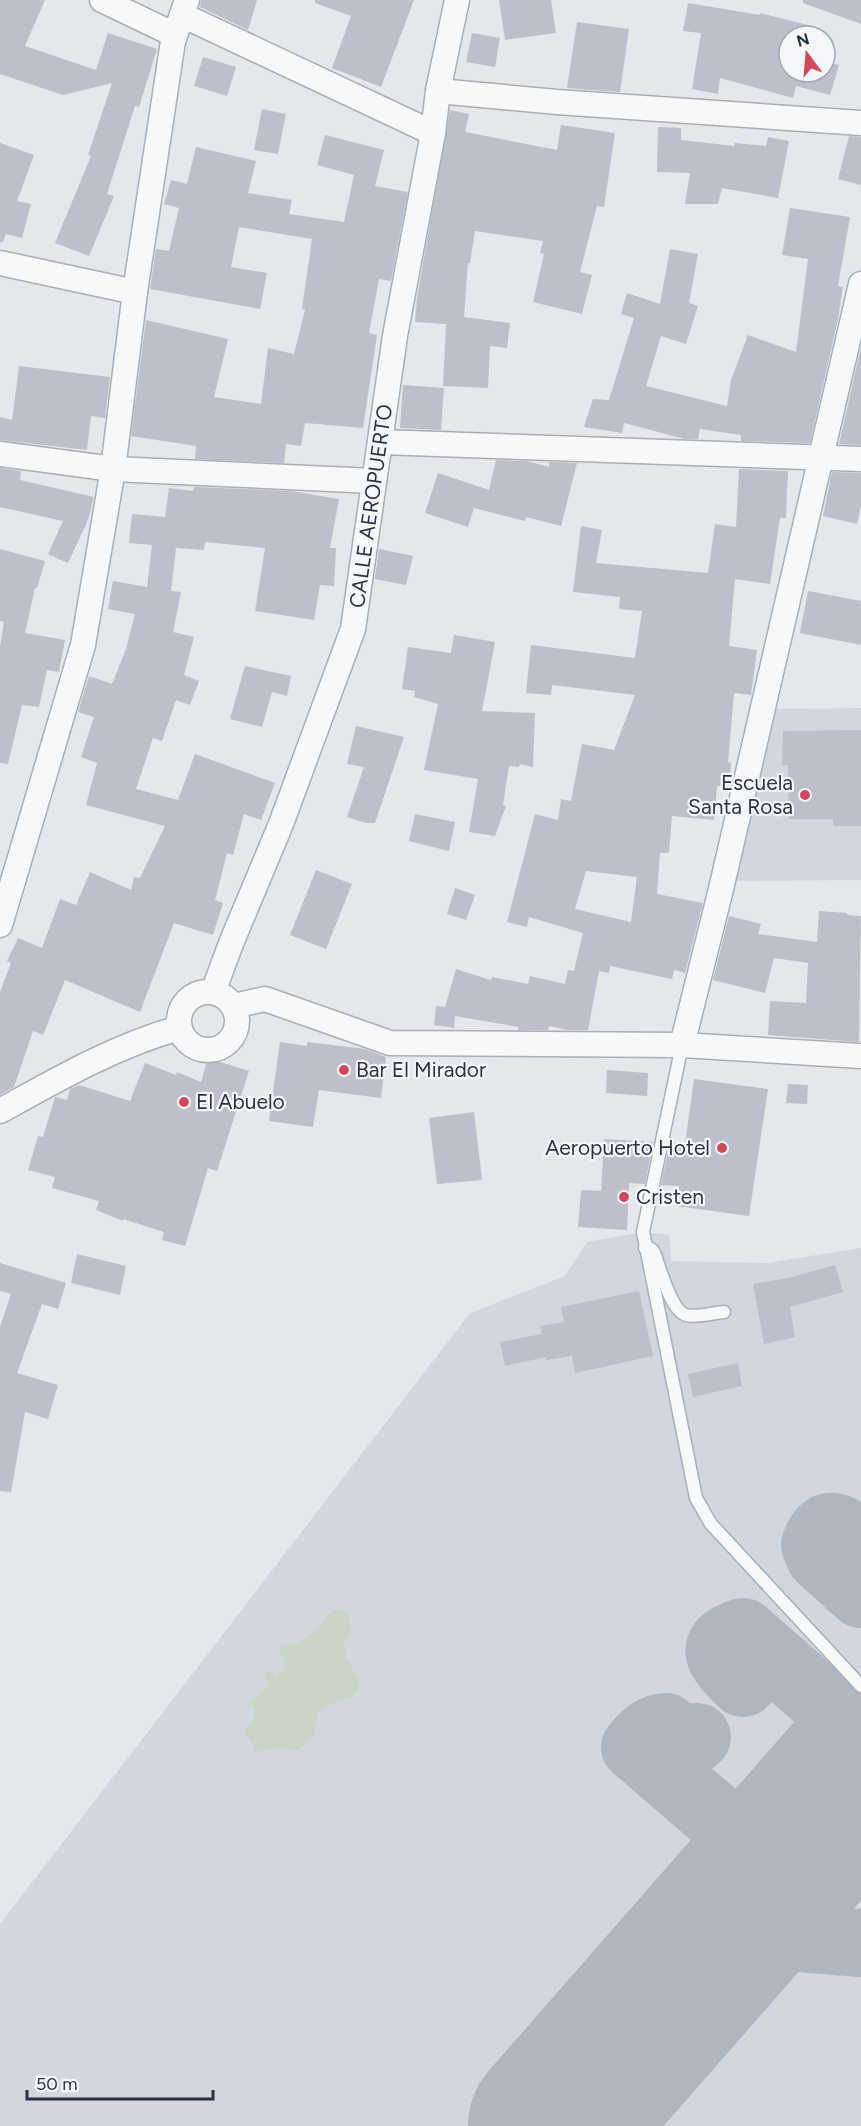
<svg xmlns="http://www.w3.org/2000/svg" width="861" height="2126" viewBox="0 0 861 2126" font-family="Figtree,sans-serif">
  <rect width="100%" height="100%" fill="#e4e7ec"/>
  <!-- built -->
  <g fill="#d2d6de">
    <polygon points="861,708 861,880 731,881 766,709"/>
    <polygon points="643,1232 669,1235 671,1261 767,1263 861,1248 861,2126 0,2126 0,1924 470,1313 565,1276 587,1242"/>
  </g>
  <!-- green -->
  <path fill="#c9d6c5" d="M344,1609C351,1617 354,1625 349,1636C347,1639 345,1641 344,1644C343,1660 357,1671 360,1685L352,1697L337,1701L319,1712L313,1735L298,1751C281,1748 269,1746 254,1754L253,1745L244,1730L256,1716L255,1708L251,1703L254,1698L262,1693L269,1684L263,1674L272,1670L275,1676C293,1670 283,1658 277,1647C284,1643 289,1646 297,1644C308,1640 325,1619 333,1610Z"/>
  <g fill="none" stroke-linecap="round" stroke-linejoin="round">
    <!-- taxiway -->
    <g stroke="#b0b6c1" stroke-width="68">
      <path d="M861,1545C843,1530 826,1513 815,1545L820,1557L861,1594"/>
      <path d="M753,1672L743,1683C723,1663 702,1645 743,1632L846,1722C855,1745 856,1758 853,1782"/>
      <path d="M697,1737L686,1746L666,1727C651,1728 645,1736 635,1747L744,1841C760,1872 757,1881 741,1910"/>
      <polyline points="707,1949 750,1937 775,1936 861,1943"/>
    </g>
    <!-- runway -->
    <polyline stroke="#b0b6c1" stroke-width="168" points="552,2126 861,1773"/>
  </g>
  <!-- building -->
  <g fill="#bbc0ca" fill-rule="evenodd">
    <polygon points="0,0 45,0 25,46 96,70 108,33 157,49 139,107 135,106 107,194 114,196 89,256 55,243 91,156 88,155 112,83 63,95 0,74"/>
    <polygon points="201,0 257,0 248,30 200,7"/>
    <polygon points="315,0 414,0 381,87 332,68 351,16 315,3"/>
    <polygon points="499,0 551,0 556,33 505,40"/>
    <polygon points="803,0 861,0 861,24 803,3"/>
    <polygon points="688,3 760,15 760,13 812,26 809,36 789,36 789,72 825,72 825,61 839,65 830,95 796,86 793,98 720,78 718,94 692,89 701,33 683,31"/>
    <polygon points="577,22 629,29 620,92 567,88"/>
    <polygon points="472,33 500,38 495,67 466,62"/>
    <polygon points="203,57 236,67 227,96 194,86"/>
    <polygon points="262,109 286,114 278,154 254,150"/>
    <polygon points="450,110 469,114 465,132 557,150 561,125 615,133 604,207 597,206 580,272 592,275 582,314 533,302 544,254 540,253 543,241 475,231 470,263 468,263 464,317 510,323 507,348 490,346 488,388 443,386 446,324 415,322 417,298"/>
    <polygon points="658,127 681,128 681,140 734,146 735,143 766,146 768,137 789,141 778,198 722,188 718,204 685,204 690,173 657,172"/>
    <polygon points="325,135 384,150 375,186 408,192 391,281 379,279 369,333 377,335 363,428 305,423 301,446 286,444 284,463 195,459 196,446 131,436 146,320 228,339 214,397 261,404 268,348 294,354 305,310 302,309 312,239 239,227 231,267 267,273 260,309 150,289 156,249 169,251 179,208 164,204 171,180 187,184 196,147 256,161 248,193 292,200 289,214 344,222 354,175 317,165"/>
    <polygon points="849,136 861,137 861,185 838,179"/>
    <polygon points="0,143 34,155 17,201 31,204 22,238 6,234 3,242 0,242"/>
    <polygon points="790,208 850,217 838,286 843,287 838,319 810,443 741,441 741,435 700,429 698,439 685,439 624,423 622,433 584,427 593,399 609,400 634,318 621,314 627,293 660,304 670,249 698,254 689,303 698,306 686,344 661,336 646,386 727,406 731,380 748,335 796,352 808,259 782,255"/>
    <polygon points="861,347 861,445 839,444"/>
    <polygon points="19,366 110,377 105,418 91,416 87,450 0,440 0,417 12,420"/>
    <polygon points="403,385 444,388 441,430 400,428"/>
    <polygon points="496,460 527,461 549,467 549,462 577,463 561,526 526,517 525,521 474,508 468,527 425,513 438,473 489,490"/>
    <polygon points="0,468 21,471 20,480 94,497 88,520 68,563 48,554 63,521 0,507"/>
    <path d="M739,469L788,471L786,518H780L770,584L735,579L729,646L757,650L751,695L734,693L728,762L731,763L729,787L717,786L714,820L672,816L669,853H660L657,894L703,903L685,973L674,970L672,979L610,966L609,973L599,971L588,1030H567L549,1026L548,1030H518V1027L455,1016L454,1028L434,1025L436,1006L445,1007L456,969L491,980L492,977L528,984L530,976L565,984L568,970L574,971L583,933L529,917L527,927L507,922L535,814L558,820L561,799L571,801L582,744L614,750L635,695L552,685L551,695L526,693L531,645L635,658L642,611L619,609L620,597L573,592L581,526L602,530L596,563L708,573L715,524L736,527ZM586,871L637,877L631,922L575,909Z"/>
    <polygon points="832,472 861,473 861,506 857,524 823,516"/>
    <polygon points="194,487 291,491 339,499 330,548 336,548 334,586 320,585 314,620 255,611 265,548 205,542 204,550 176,548 171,591 181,592 173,632 194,637 184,675 199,681 190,705 176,700 162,741 153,738 136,789 178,800 195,754 275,783 261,820 244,814 233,855 227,853 215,900 223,903 213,935 174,923 140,1012 65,980 43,1035 33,1031 14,1087 0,1095 0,992 11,963 7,961 18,938 42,948 60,899 76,905 90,872 131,890 134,877 140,878 165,826 86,805 97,763 81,757 94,717 78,712 89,676 112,684 126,649 135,614 108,609 113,581 147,587 152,545 129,543 132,514 165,517 169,488 193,491"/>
    <polygon points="0,549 45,561 37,588 35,588 25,633 65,640 59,672 47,670 39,707 22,705 8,764 0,763 0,647 4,622 0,621"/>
    <polygon points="379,549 413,556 406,585 375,579"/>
    <polygon points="808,591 861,601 861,645 800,633"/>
    <polygon points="454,635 495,642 482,711 535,713 533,767 520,764 519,767 509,766 503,805 506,806 495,836 469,832 478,779 424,770 438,704 414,697 415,691 402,689 408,647 451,653"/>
    <polygon points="245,666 291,676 287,696 272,692 262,727 230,719"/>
    <polygon points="356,726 404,737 375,823 366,823 347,817 364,767 347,764"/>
    <polygon points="861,730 861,826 833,826 833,819 789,819 788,765 782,765 783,731"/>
    <polygon points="415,814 455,822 449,851 409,841"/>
    <polygon points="316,870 352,884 326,949 290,935"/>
    <polygon points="455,888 475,895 466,920 447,914"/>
    <polygon points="819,911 847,913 847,915 861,916 859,1042 768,1035 770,1001 806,1003 808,963 774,958 765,993 713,980 729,916 761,924 758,934 817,942"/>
    <polygon points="280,1042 307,1046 307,1042 365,1049 386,1057 381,1098 319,1090 313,1127 269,1121"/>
    <polygon points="208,1058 249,1071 217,1171 208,1168 185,1246 162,1240 164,1232 123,1219 123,1221 96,1210 99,1201 52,1188 55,1177 28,1170 38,1136 43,1137 55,1097 67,1100 70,1089 79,1085 130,1101 145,1063 176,1075 177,1072 201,1082"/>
    <polygon points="607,1070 648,1073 647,1096 606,1093"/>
    <polygon points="694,1079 768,1089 749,1216 676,1206 679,1186 661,1185 670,1143 685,1144"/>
    <polygon points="788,1084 808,1085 807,1104 786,1103"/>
    <polygon points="474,1112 482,1180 437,1184 429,1118"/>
    <polygon points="604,1139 653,1142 645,1184 629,1183 627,1230 578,1227 581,1190 601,1191"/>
    <polygon points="77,1254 126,1266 120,1295 71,1283"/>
    <polygon points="0,1263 66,1283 58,1309 42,1304 17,1373 58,1385 48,1419 25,1412 11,1492 0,1491 0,1327 11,1294 0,1291"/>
    <polygon points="835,1265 843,1292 790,1307 795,1337 764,1344 753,1284 788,1278"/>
    <polygon points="639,1291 653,1356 575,1373 572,1356 546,1360 546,1357 505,1366 500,1342 542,1334 540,1326 564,1322 561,1307"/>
    <polygon points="738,1363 742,1386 693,1397 688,1374"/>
  </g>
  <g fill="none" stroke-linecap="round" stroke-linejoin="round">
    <defs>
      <g id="lane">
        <polyline points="682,1045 643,1232 696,1498 711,1524 861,1686"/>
        <path d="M645,1248L651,1249L654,1252C659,1266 671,1311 686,1315C696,1318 713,1313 724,1312"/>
      </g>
      <g id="street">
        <polyline points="102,0 175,35"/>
        <polyline points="182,15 433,133"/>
        <polyline points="438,91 557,102 861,123"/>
        <polyline points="0,263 135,292"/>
        <polyline points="380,442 861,459"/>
        <polyline points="0,454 113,469 374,481"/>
        <polyline points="0,925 83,645 113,469 135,292 173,41 187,0"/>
        <circle cx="208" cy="1021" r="29"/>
        <polyline points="213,992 232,941 281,824 353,629 395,336 433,133 438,91 457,0"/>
        <polyline points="234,1006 265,999 390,1043 682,1045 861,1056"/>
        <polyline points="682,1045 721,889 861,284"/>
        <path d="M0,1111C58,1079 115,1046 179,1028"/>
      </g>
    </defs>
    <!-- lane casing -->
    <use href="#lane" stroke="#a9aeb7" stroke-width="15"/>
    <!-- street casing -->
    <use href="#street" stroke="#a9aeb7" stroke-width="27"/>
    <!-- lane -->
    <use href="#lane" stroke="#f7f8fa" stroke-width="12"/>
    <!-- street -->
    <use href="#street" stroke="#f7f8fa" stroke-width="24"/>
  </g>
  <!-- markers -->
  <g fill="#d1495b" stroke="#f4f6f9" stroke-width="2">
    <circle cx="805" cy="795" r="6"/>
    <circle cx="344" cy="1070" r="6"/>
    <circle cx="184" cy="1102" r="6"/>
    <circle cx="722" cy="1148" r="6"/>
    <circle cx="624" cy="1197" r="6"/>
  </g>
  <g text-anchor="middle" stroke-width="4.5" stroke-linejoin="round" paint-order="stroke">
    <!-- street labels -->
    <g font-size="21" fill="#2b3445" stroke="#f4f6f9">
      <text transform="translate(371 506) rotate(-82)" y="7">CALLE AEROPUERTO</text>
    </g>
    <!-- poi labels -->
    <g font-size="21" fill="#2b3445" stroke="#f4f6f9" text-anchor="start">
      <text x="793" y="790" text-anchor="end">Escuela<tspan x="793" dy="24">Santa Rosa</tspan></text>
      <text x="356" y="1077">Bar El Mirador</text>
      <text x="196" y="1109">El Abuelo</text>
      <text x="710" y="1155" text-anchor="end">Aeropuerto Hotel</text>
      <text x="636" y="1204">Cristen</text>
    </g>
  </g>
  <!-- north arrow -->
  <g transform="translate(807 54) rotate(344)"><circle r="28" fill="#f4f6f9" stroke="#a4a8b1" stroke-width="1.5"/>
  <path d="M0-4.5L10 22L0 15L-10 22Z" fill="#d1495b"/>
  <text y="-9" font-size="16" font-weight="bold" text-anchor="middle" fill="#2b3445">N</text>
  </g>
  <!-- scale -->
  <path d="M27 2090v9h186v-9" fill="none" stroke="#2b3445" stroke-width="3"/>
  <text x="36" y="2090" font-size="18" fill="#2b3445" stroke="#f4f6f9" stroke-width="4.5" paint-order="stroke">50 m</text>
</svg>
